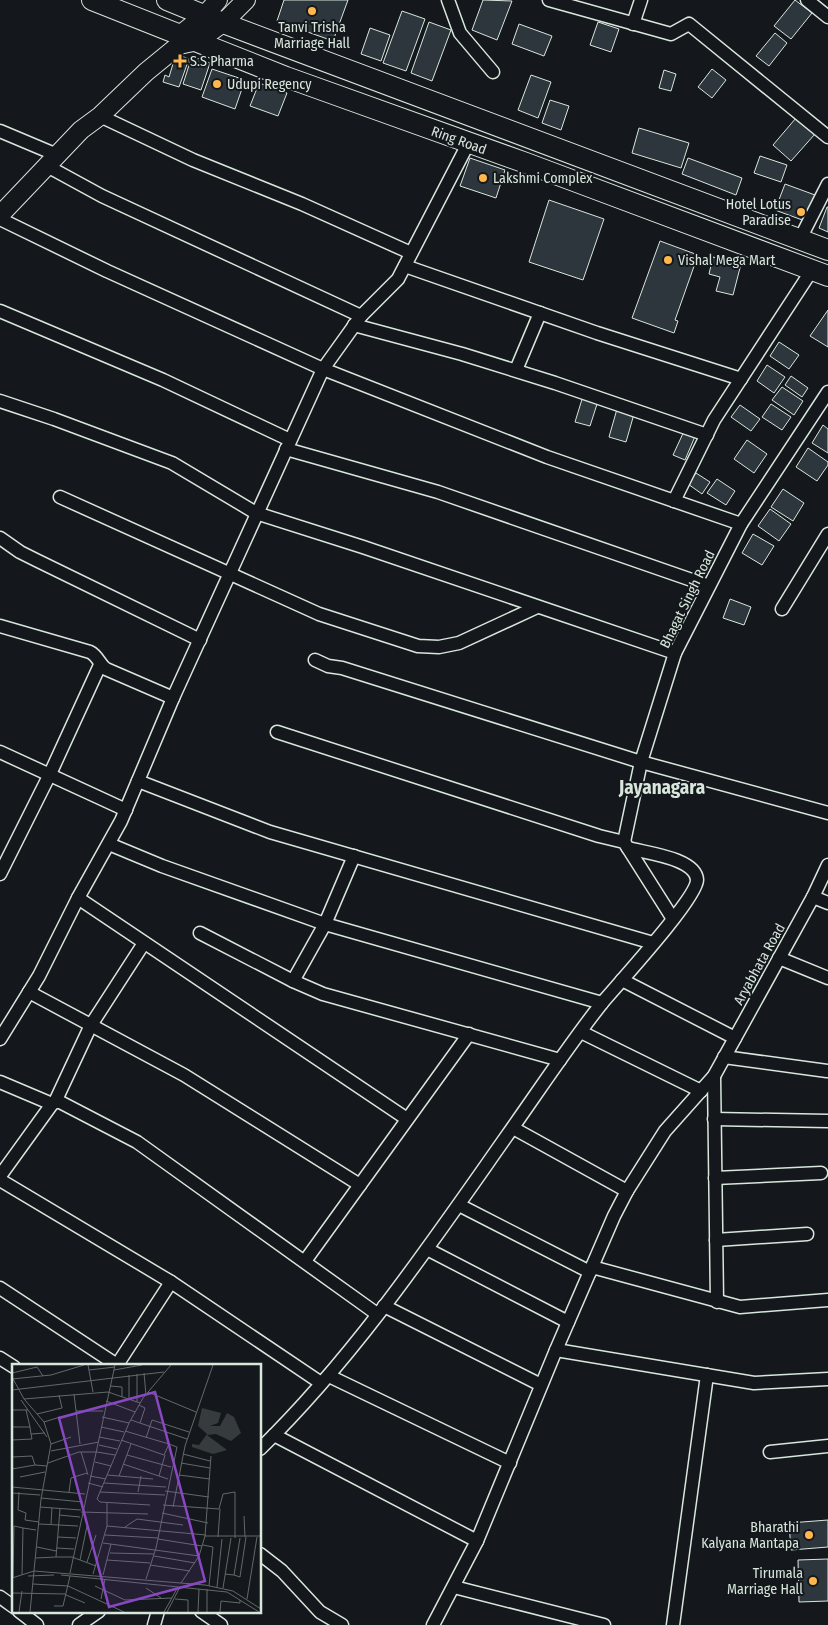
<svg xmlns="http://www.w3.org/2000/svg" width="828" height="1625" viewBox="0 0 828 1625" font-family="'Fira Sans Condensed',sans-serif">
  <rect width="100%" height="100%" fill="#14181c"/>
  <!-- building -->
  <g fill="#2c363c" stroke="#d8e6dc">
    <polygon points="284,0 348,0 333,41 277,21"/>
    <polygon points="483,0 512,1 497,40 472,30"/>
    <polygon points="795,0 812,13 791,39 774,26"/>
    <polygon points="402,11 425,19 406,71 383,63"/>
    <polygon points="429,22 451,30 432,81 411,73"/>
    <polygon points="598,22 619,29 611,52 590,45"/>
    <polygon points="519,24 552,36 544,56 512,44"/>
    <polygon points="370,28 390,35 381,61 361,54"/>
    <polygon points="775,33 787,43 769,66 756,56"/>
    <polygon points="176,54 189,59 179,87 163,82 165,75 169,77"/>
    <polygon points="192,56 210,63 201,90 183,84"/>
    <polygon points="212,69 245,80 235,109 202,97"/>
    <polygon points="712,69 726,80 712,98 698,87"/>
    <polygon points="664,70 676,74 671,91 659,88"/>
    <polygon points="531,75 551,82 538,118 518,110"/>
    <polygon points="259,83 287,93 278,116 250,106"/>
    <polygon points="550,100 569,106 561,130 542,123"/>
    <polygon points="796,118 815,134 791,161 773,145"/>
    <polygon points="639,128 689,143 681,168 632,153"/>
    <polygon points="760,156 787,165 781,182 754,173"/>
    <polygon points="470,158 505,170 496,198 460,186"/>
    <polygon points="688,158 742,178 736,195 682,174"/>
    <polygon points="785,184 815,195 805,221 775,210"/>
    <polygon points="549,200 604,219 583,280 529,262"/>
    <polygon points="827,207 828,207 828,232 819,228"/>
    <polygon points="660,241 698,255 675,320 678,321 674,333 632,318"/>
    <polygon points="713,257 741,264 733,295 716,291 720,277 709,274"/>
    <polygon points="828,310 828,347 810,336"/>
    <polygon points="779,342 799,355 789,369 770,356"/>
    <polygon points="767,365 785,377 774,393 757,381"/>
    <polygon points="791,376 808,388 802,397 785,385"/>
    <polygon points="782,387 803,401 794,415 772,400"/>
    <polygon points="583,396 598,401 590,426 575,422"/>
    <polygon points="771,404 791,417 782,430 762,417"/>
    <polygon points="740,405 760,419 751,431 731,417"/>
    <polygon points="617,409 634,414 626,442 609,437"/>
    <polygon points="823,425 828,429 828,453 812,443"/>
    <polygon points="685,429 696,434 685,460 673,455"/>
    <polygon points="747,440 767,454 754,473 734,459"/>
    <polygon points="808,448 828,462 828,465 817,481 796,467"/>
    <polygon points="696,473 710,482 702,494 688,484"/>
    <polygon points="717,479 735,491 726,505 707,493"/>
    <polygon points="783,489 804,503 793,521 771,507"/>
    <polygon points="770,509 791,524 779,541 758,526"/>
    <polygon points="753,534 774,546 762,565 742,553"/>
    <polygon points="730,599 751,607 744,625 723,618"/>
    <polygon points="828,1520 828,1547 791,1550 789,1523"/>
    <polygon points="828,1559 828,1601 799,1602 798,1560"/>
  </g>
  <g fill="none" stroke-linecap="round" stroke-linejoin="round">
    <defs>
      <g id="street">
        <polyline points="448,0 460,33 493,72"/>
        <polyline points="549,0 671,34 689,24 828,137"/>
        <polyline points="807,0 828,17"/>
        <polyline points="633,24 641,0"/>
        <polyline points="100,116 193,160 302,204 411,253"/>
        <polyline points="0,131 57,155"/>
        <polyline points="47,166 102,196 361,316"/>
        <polyline points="0,219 107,271 323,369 547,457 741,524"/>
        <polyline points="800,239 828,184"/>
        <polyline points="405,266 597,333 741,379"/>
        <polyline points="0,311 163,380 290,440"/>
        <polyline points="354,325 462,354 555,383 707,435"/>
        <polyline points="516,370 540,313"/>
        <polyline points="0,401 54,419 172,463 256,513 363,547 675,653"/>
        <polyline points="286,449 438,492 709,586"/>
        <polyline points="60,497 319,614 418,646 439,647 459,643 537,607"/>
        <polyline points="674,501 714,420 812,270"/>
        <polyline points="0,538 20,552 36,560 200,640"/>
        <polyline points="782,609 828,534"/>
        <path d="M0,626L90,652C98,656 99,664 106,669L173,698"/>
        <polyline points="315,660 328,666 342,668 641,762 828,813"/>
        <polyline points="0,752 126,810"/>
        <polyline points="138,781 270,832 653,943"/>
        <polyline points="624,842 641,762 675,653 741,524 828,392"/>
        <polyline points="109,844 162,866 325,924 602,1003"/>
        <polyline points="628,848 673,919"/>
        <polyline points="0,874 50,774 100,665"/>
        <polyline points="813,897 828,903"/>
        <polyline points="78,898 407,1119"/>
        <polyline points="200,933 293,981 323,994 560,1060"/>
        <polyline points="779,958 828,978"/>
        <polyline points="622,980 735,1038"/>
        <polyline points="293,981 325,924 354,856"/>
        <polyline points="29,992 184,1075 360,1185"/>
        <polyline points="581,1032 701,1091"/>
        <polyline points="0,1039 39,976 78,898 121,821 173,698 323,369 361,316 398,279 468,144"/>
        <polyline points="724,1057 827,1071"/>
        <polyline points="714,1076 717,1302"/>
        <polyline points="0,1082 52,1104"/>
        <polyline points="55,1102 91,1025 144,943"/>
        <polyline points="714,1119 828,1121"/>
        <polyline points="513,1128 627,1191"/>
        <polyline points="0,1176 52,1104 55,1102 60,1102 137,1142 377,1314"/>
        <polyline points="715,1178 821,1173"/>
        <polyline points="0,1180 171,1282 321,1383"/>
        <polyline points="459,1205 590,1272"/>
        <polyline points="716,1240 807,1234"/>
        <polyline points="427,1249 568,1322"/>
        <polyline points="305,1261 469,1034"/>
        <polyline points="592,1267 740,1307 828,1300"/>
        <polyline points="0,1288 117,1365"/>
        <polyline points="384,1306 541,1385"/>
        <polyline points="556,1350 754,1383 828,1379"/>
        <polyline points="0,1358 14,1367"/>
        <polyline points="117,1365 171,1282"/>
        <polyline points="329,1376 510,1463"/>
        <polyline points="274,1435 477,1541"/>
        <path d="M260,1449C355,1356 430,1245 506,1137C538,1092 568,1046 602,1003C618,984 697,898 697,880C696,858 645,853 628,848L624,842L599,836L277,732"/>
        <polyline points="770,1452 828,1446"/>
        <polyline points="260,1554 282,1571 320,1612 342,1625"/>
        <polyline points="454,1587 604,1625"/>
        <polyline points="0,1597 14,1607"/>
        <polyline points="19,1611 37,1625"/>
        <polyline points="201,1611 221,1625"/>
        <polyline points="79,1625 99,1611"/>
        <polyline points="154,1625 158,1611"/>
        <polyline points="433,1625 477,1541 556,1350 614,1216 627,1191 665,1131 714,1076 813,897 828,865"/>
        <polyline points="673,1625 707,1375"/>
      </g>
      <g id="secondary">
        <polyline points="179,45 181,34 205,15 218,0"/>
        <polyline points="0,215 81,130 100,116 146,72 179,45 198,41 223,23 246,0"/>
      </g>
      <g id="primary">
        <polyline points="92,0 286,77 526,163 828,276"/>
        <polyline points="167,0 223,23 828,250"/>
      </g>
    </defs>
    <!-- street casing -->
    <use href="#street" stroke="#d8e6dc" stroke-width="15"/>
    <!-- secondary casing -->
    <use href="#secondary" stroke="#d8e6dc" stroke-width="20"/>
    <!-- primary casing -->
    <use href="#primary" stroke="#d8e6dc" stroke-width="22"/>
    <!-- street -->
    <use href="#street" stroke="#14181c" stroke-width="12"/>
    <!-- secondary -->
    <use href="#secondary" stroke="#14181c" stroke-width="18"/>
    <!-- primary -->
    <use href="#primary" stroke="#14181c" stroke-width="20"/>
  </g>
  <!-- markers -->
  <g fill="#ffb74d" stroke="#14181c" stroke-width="2">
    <circle cx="312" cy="11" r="5"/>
    <path d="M177.5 53.5h5v5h5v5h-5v5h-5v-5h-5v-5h5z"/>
    <circle cx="217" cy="84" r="5"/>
    <circle cx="483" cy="178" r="5"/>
    <circle cx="801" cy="212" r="5"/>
    <circle cx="668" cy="260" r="5"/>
    <circle cx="809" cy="1535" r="5"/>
    <circle cx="813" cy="1581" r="5"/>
  </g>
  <g text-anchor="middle" stroke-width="4" stroke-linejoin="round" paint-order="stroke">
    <!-- poi labels -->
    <g font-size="14" fill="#d8e6dc" stroke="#14181c" text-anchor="start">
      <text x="312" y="32" text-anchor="middle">Tanvi Trisha<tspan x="312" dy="16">Marriage Hall</tspan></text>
      <text x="190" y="66">S.S Pharma</text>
      <text x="227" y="89">Udupi Regency</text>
      <text x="493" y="183">Lakshmi Complex</text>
      <text x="791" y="209" text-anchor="end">Hotel Lotus<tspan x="791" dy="16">Paradise</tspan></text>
      <text x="678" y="265">Vishal Mega Mart</text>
      <text x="799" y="1532" text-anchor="end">Bharathi<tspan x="799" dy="16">Kalyana Mantapa</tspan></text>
      <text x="803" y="1578" text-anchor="end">Tirumala<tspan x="803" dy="16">Marriage Hall</tspan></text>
    </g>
    <!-- street labels -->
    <g font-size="14" fill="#d8e6dc" stroke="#14181c">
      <text transform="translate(459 140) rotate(20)" y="5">Ring Road</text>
      <text transform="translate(687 599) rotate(-64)" y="5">Bhagat Singh Road</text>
      <text transform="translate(759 964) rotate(-61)" y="5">Aryabhata Road</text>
    </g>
    <!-- district labels -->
    <g font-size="19" font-weight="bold" fill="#d8e6dc" stroke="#14181c">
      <text x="662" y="794">Jayanagara</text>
    </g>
  </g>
  <!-- overview -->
  <g transform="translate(12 1364)">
    <rect width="249" height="249" fill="#14181c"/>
    <path d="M190,44L209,49L206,59L198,62H208L215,49L222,53L229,69L219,77L204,70L195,71L215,86L201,90L180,83V80L187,81L195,70L186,62Z" fill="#363b3e"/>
    <path fill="none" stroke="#626a69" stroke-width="1" d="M76,1L81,28M77,6L103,3M102,6L130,1M0,9L25,3L31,12M132,9L134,31M125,10V38M0,13L12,35L32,58L39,80L29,135L18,248M0,15L39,11L72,1M98,22L110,23V33M0,26L152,8M136,28L184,48M62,30L68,80M12,35L96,28L128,39M117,35V11M9,36L35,73M94,37L123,48M127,41L133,44L128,59M0,46H16M14,46L18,63M64,47H91M25,50L50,44L47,31M90,53L117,59M119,56L175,75M32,58L48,53M0,63H18L19,70L33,69M89,63L112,68M113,67L157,80M87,73L108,77M134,74L140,56L177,68M0,76L20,75L19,70M109,76L152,91L157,80L165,83L144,184L134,215M39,80L59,73M87,81L105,85M39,87L87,78M69,88L76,111M85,88L103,91M171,90L198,97M115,91L159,103M0,93L20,92L23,101L35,102M83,98L99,102M36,99L67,88H85M169,99L198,104M111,100L156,115M0,105L23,101M95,111L141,115M167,111L198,115M78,112L94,115M107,112L119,80M147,112L153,91M8,113L33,108M76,119L91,123M92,119L154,123M0,123L73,130M153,127L197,133M7,128L6,146L14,149L13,156L27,158M57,128L59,114L75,109M88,128L153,131M126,128L129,112M0,129L28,131M29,134L71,138M138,141L88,138L85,135L117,59L131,34L159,1M151,141L207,145L211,130L223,128V174M28,143L69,146M161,143L173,82L201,1M48,145L44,193H60L84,202M69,148L136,150M150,149L196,159M47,151L68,153M232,152L233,173M27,160L66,162M39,160L40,144M95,162L194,171M113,163L125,155L171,161M93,171L146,174M193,172H249M46,173L64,174M206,173L208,145M146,175L190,182M91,179L187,192M191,181L201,183L197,222M25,183L44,187M45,184L62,185M98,189L142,190M142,192L183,199M24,194L44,193M68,196L75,162M95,196L138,199M75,198L84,171M138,201L178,207M58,209L103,1M81,210L95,162V139M213,210L222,211L228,174M10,211L11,164L24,166M49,211L215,228L247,248M91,211L99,180M222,211L228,213L234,173M16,212L42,211M0,214L22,207L193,221L221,227L249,245M1,214L2,162L11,164M169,219L187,192L193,172L199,92M21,220L56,222L112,248M83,222L113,236L160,234M205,223L210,175M134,224L149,234M211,224L219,174M0,229L54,230M54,231L73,239M89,235L93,215M163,235L176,236V248M235,235L245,173M42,242H51L58,212M7,248L10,227M152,248L166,223M155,248L168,223M186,248L187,225M195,248V225M208,248L209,237L228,239V236"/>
    <path fill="#8948c3" fill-opacity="0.15" stroke="#8948c3" stroke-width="2.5" d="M143,28L193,217L97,243L47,54Z"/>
    <rect width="249" height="249" fill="none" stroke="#d8e6dc" stroke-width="2.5"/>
  </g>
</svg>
